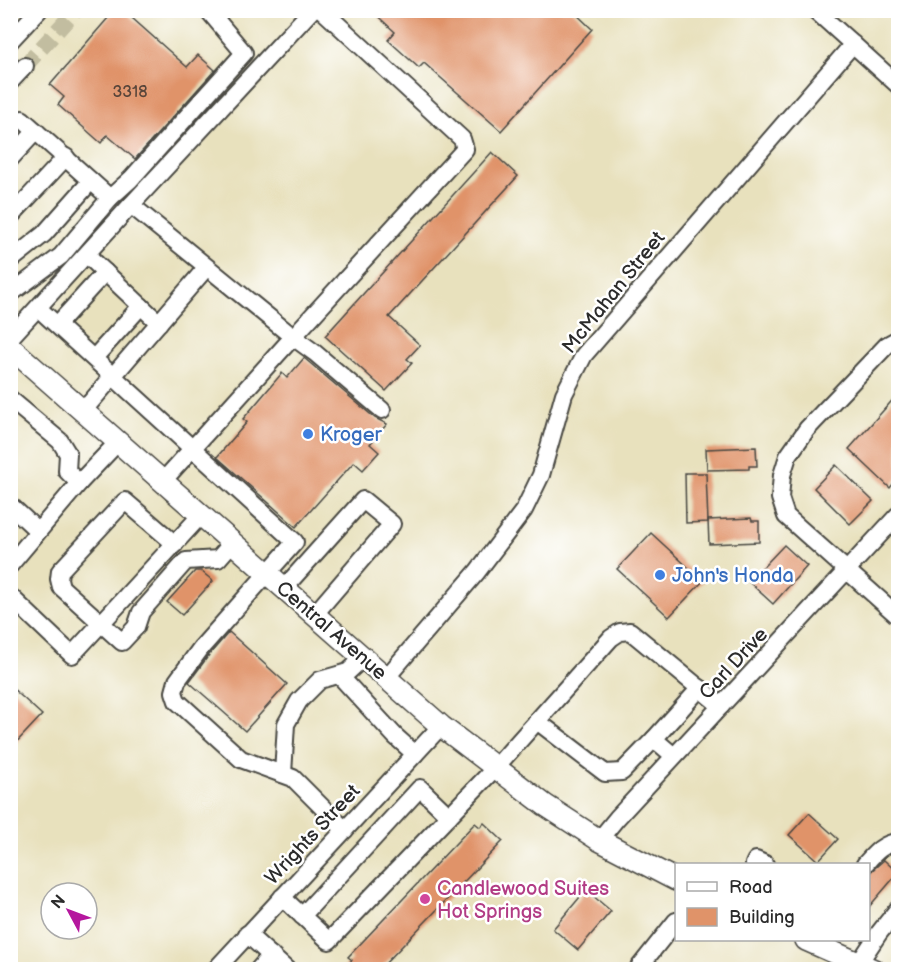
<svg xmlns="http://www.w3.org/2000/svg" width="909" height="980" viewBox="0 0 909 980" font-family="'Balsamiq Sans',sans-serif">
  <rect width="100%" height="100%" fill="#fff"/>
  <filter id="ink" filterUnits="userSpaceOnUse"><feTurbulence type="fractalNoise" baseFrequency=".0167" numOctaves="2"/><feDisplacementMap in="SourceGraphic" scale="12" xChannelSelector="R" yChannelSelector="G"/><feConvolveMatrix kernelMatrix="1 2 1 2 8 2 1 2 1" color-interpolation-filters="sRGB"/></filter>
  <filter id="wash" filterUnits="userSpaceOnUse"><feTurbulence type="fractalNoise" baseFrequency=".008" numOctaves="4" result="noise"/><feDisplacementMap in="SourceGraphic" scale="24" xChannelSelector="R" yChannelSelector="G"/><feGaussianBlur stdDeviation="1.35" result="paint"/><feColorMatrix in="noise" values="0 0 0 0 0 0 0 0 0 0 0 0 0 0 0 0 0 1.4 0 .05"/><feComposite in="paint" operator="in"/></filter>
  <g filter="url(#wash)">
    <rect width="100%" height="100%" fill="#e8e1bd"/>
    <g id="blocks">
      <!-- building -->
      <g fill="#e09369">
        <polygon points="115,10 123,10 187,67 198,55 215,70 135,159 107,135 101,143 58,105 64,97 50,85"/>
        <polygon points="371,10 572,10 592,29 501,131 424,63 419,68 388,40 395,32"/>
        <polygon points="492,152 518,176 389,317 420,345 407,359 412,363 386,391 325,336"/>
        <polygon points="304,358 375,418 387,424 370,444 379,452 363,470 354,462 296,527 217,457 247,422 243,419 282,373 287,378"/>
        <polygon points="898,394 898,478 890,488 849,449"/>
        <polygon points="756,447 757,466 749,466 749,469 707,470 706,449"/>
        <polygon points="836,465 873,501 850,524 814,488"/>
        <polygon points="685,473 706,473 708,522 686,523"/>
        <polygon points="751,518 752,521 759,521 759,542 709,544 708,520"/>
        <polygon points="651,533 703,581 669,617 617,569"/>
        <polygon points="784,545 807,566 773,604 749,582"/>
        <polygon points="195,571 201,571 213,581 182,615 167,602"/>
        <polygon points="229,632 287,684 245,731 189,682 209,655"/>
        <polygon points="10,686 42,715 10,749"/>
        <polygon points="809,813 838,839 818,861 789,835"/>
        <polygon points="475,823 480,827 484,823 503,841 380,969 342,969 352,960 348,957"/>
        <polygon points="884,860 898,873 868,908 868,874"/>
        <polygon points="586,890 611,911 578,950 553,929"/>
      </g>
    </g>
  </g>
  <g filter="url(#ink)">
    <use href="#blocks" fill-opacity="0" stroke="#474641" stroke-width="1.5"/>
    <g fill="none" stroke-linecap="round" stroke-linejoin="round">
      <!-- minor-tunnel -->
      <polyline stroke="#c2bda0" stroke-width="16" stroke-dasharray="16 8" stroke-linecap="butt" points="25,66 76,10"/>
      <defs>
        <g id="minor">
          <polyline points="322,10 462,139 465,149 293,337 315,353 382,410"/>
          <polyline points="815,10 898,85"/>
          <polyline points="10,41 39,10"/>
          <polyline points="10,82 25,66"/>
          <polyline points="10,123 22,119 110,198 61,256 10,294"/>
          <polyline points="10,159 36,131"/>
          <polyline points="110,198 131,179 244,53 208,10"/>
          <polyline points="131,205 312,10"/>
          <polyline points="10,217 66,157"/>
          <polyline points="87,255 159,323"/>
          <polyline points="10,261 44,234 91,181"/>
          <polyline points="38,308 295,542 201,648 177,681 174,692 177,701 241,759 293,778 345,830"/>
          <polyline points="57,325 105,272"/>
          <polyline points="10,338 131,205 293,337 163,481"/>
          <polyline points="898,339 887,345 807,429 788,456 782,475 780,498 786,516 898,616"/>
          <polyline points="94,358 141,306"/>
          <polyline points="10,399 60,441 68,454 67,471 79,483"/>
          <polyline points="83,411 206,268"/>
          <polyline points="10,505 38,531"/>
          <polyline points="175,544 125,501 60,571 59,579 61,587 122,642 136,627 141,612 186,561 218,559 232,543"/>
          <polyline points="10,565 79,483 118,442"/>
          <polyline points="284,588 363,500 392,524 314,615"/>
          <polyline points="10,596 72,655 201,515"/>
          <polyline points="339,675 395,736 415,754"/>
          <polyline points="386,678 477,572 524,510 541,475 564,394 584,355 853,44"/>
          <polyline points="537,721 605,773 622,772 654,739 674,756"/>
          <polyline points="654,739 700,688"/>
          <polyline points="283,774 286,724 299,701 320,680 348,672 363,658"/>
          <polyline points="599,840 617,818 898,515"/>
          <polyline points="754,864 756,860 765,864"/>
          <path d="M865,864C874,854 883,843 898,842"/>
          <polyline points="282,897 329,941 495,768 611,638 620,632 630,631 721,706"/>
          <polyline points="302,916 420,788 449,816"/>
          <polyline points="247,934 287,970"/>
          <polyline points="859,963 879,933 898,909"/>
          <polyline points="215,970 441,726"/>
          <polyline points="258,970 271,955"/>
          <polyline points="637,970 676,921"/>
        </g>
        <g id="major">
          <polyline points="10,347 441,726 545,805 599,840 676,880"/>
          <polyline points="806,940 874,970"/>
        </g>
      </defs>
      <!-- minor casing -->
      <use href="#minor" stroke="#474641" stroke-width="20"/>
      <!-- major casing -->
      <use href="#major" stroke="#474641" stroke-width="24"/>
      <!-- minor -->
      <use href="#minor" stroke="#fff" stroke-width="16"/>
      <!-- major -->
      <use href="#major" stroke="#fff" stroke-width="21"/>
    </g>
  </g>
  <!-- markers -->
  <g fill="#3f7fe0" stroke="#fff" stroke-width="2">
    <circle cx="308" cy="434" r="6"/>
    <circle cx="660" cy="575" r="6"/>
  </g>
  <circle fill="#d1479c" stroke="#fff" stroke-width="2" cx="425" cy="899" r="6"/>
  <g text-anchor="middle" stroke-width="5" stroke-linejoin="round" paint-order="stroke">
    <!-- number labels -->
    <g font-size="16" fill="#58453a">
      <text x="130" y="97">3318</text>
    </g>
    <!-- street labels -->
    <g font-size="20" fill="#2b2b2b" stroke="#fff">
      <text transform="translate(613 292) rotate(-51)" y="7">McMahan Street</text>
      <text transform="translate(332 630) rotate(41)" y="7">Central Avenue</text>
      <text transform="translate(733 663) rotate(-47)" y="7">Carl Drive</text>
      <text transform="translate(312 834) rotate(-47)" y="7">Wrights Street</text>
    </g>
    <!-- shop labels -->
    <g font-size="20" fill="#366cbe" stroke="#fff" text-anchor="start">
      <text x="320" y="441">Kroger</text>
      <text x="672" y="582">John's Honda</text>
    </g>
    <!-- hotel labels -->
    <g font-size="20" fill="#b23c85" stroke="#fff" text-anchor="start">
      <text x="437" y="895">Candlewood Suites<tspan x="437" dy="23">Hot Springs</tspan></text>
    </g>
  </g>
  <!-- margin -->
  <rect width="909" height="980" fill="none" stroke="#fff" stroke-width="36"/>
  <!-- legend -->
  <rect x="675" y="863" width="195" height="78" fill="#ffffff" stroke="#aaaaaa" stroke-width="1.5"/>
  <rect x="687" y="882" width="30" height="9" fill="#ffffff" stroke="#aaaaaa" stroke-width="1.5"/>
  <text x="729" y="893" font-size="18" fill="#2b2b2b">Road</text>
  <rect x="687" y="908" width="30" height="18" fill="#e09369" stroke="#aaaaaa" stroke-width="1.5"/>
  <text x="729" y="923" font-size="18" fill="#2b2b2b">Building</text>
  <!-- north arrow -->
  <g transform="translate(69 911) rotate(311)"><circle r="28" fill="#ffffff" stroke="#aaaaaa" stroke-width="1.5"/>
  <path d="M0-4.5L10 22L0 15L-10 22Z" fill="#b5179e"/>
  <text y="-9" font-size="16" font-weight="bold" text-anchor="middle" fill="#2b2b2b">N</text>
  </g>
</svg>
